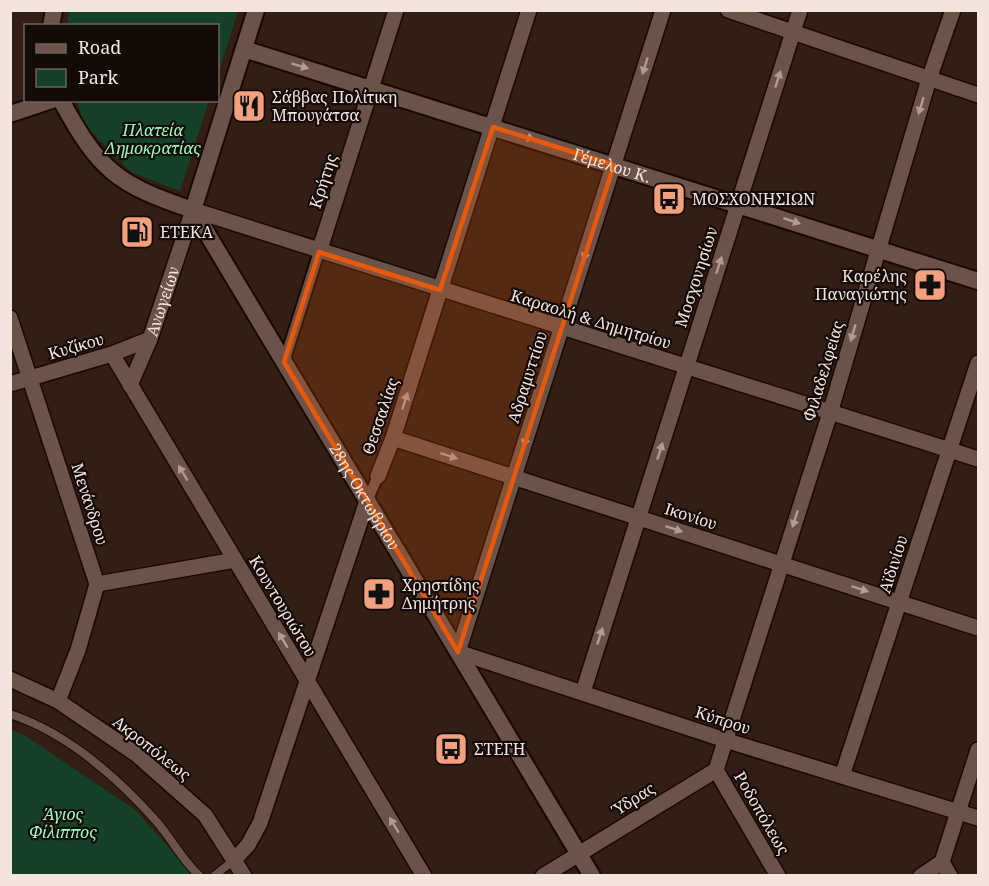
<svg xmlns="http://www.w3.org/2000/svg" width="989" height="886" viewBox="0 0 989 886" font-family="'Noto Serif',serif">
  <rect width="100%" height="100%" fill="#331e15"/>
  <!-- green -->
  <g fill="#154128">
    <polygon points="69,11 69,10 238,11 218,75 218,26 67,25"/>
    <polygon points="77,101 209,101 180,191 131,172 84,124"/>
    <polygon points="11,729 27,737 134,809 194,875 11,876"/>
  </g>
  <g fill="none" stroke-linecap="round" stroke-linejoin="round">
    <defs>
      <g id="service">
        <path d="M10,714C67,733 118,778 157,822C171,838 184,863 200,876"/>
        <polyline points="214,876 234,860"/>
      </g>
      <g id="pedestrian">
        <polyline points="284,362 319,252"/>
        <polyline points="367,501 378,476"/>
      </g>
      <g id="minor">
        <polyline points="663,10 458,652 725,740 978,818"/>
        <polyline points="728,10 978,95"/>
        <polyline points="319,252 396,10"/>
        <polyline points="10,318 97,584 78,650 58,701"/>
        <polyline points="112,354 424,876"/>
        <polyline points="10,384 112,354 150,339"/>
        <path id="s1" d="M130,385L150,339L193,210L978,459"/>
        <polyline points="393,438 978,628"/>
        <polyline points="378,476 393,438 529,10"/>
        <polyline points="97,584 235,560"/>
        <polyline points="10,679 58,701 136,754 205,815 244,876"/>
        <polyline points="583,692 800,10"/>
        <polyline points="716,770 778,876"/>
        <polyline points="842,776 978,363"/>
        <polyline points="235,859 248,845 260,823 367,501"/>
        <polyline points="942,862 950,876"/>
        <polyline points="543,876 716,770 830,413 929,79 953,10"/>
        <polyline points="921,876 942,862 978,750"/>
      </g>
      <polyline id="tertiary" points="10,114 52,100"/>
      <g id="secondary">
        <polyline points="51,26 54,10"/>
        <path id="s2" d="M244,49L978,281"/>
        <path d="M61,100C99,171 118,185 193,210"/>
        <path id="s3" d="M193,210L592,876"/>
        <polyline points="193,210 256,10"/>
      </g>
    </defs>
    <!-- service casing -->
    <use href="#service" stroke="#1a0802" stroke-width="10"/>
    <!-- pedestrian casing -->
    <use href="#pedestrian" stroke="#1a0802" stroke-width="14"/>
    <!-- minor casing -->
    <use href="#minor" stroke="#1a0802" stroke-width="18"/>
    <!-- tertiary casing -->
    <use href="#tertiary" stroke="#1a0802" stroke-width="20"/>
    <!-- secondary casing -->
    <use href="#secondary" stroke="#1a0802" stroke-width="20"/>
    <!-- service -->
    <use href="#service" stroke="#6c5349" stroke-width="8"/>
    <!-- pedestrian -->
    <use href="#pedestrian" stroke="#6c5349" stroke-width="10"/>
    <!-- minor -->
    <use href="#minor" stroke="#6c5349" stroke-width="15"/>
    <!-- tertiary -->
    <use href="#tertiary" stroke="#6c5349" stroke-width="16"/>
    <!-- secondary -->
    <use href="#secondary" stroke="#6c5349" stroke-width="16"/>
  </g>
  <!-- one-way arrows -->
  <defs><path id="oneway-solid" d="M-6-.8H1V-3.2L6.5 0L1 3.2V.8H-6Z" transform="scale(1.5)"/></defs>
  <g fill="#b09c94">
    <use href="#oneway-solid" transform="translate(300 66) rotate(17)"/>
    <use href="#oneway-solid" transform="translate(645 66) rotate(108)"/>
    <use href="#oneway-solid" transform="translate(778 79) rotate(-72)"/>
    <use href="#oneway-solid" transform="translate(921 106) rotate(107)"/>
    <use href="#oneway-solid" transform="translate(526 137) rotate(17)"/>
    <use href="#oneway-solid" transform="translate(792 221) rotate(18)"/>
    <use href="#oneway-solid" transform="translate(586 252) rotate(108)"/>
    <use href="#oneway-solid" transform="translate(719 265) rotate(-72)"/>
    <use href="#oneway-solid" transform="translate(853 333) rotate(106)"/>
    <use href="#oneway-solid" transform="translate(405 401) rotate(-72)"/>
    <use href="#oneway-solid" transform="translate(526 438) rotate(108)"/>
    <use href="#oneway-solid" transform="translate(660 451) rotate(-72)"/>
    <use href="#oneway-solid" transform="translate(449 456) rotate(18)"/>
    <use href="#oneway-solid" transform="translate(183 473) rotate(-121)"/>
    <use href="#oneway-solid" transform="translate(795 519) rotate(108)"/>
    <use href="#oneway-solid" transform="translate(674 529) rotate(18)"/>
    <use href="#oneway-solid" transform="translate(860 589) rotate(18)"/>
    <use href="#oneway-solid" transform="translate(600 636) rotate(-72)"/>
    <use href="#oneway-solid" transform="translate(283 640) rotate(-121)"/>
    <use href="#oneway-solid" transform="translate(394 825) rotate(-121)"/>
  </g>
  <!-- marked area -->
  <path fill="#e8590c" fill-opacity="0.2" stroke="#e8590c" stroke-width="4.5" stroke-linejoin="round" d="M493,127L614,165L458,652L284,362L319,252L440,290Z"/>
  <!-- icons -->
  <defs>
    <symbol id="restaurant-square" viewBox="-11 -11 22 22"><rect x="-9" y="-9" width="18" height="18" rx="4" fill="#f2a07e" stroke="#140b07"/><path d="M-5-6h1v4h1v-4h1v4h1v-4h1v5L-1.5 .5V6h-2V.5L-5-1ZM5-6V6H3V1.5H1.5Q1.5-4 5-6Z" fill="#111"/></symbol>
    <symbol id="bus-square" viewBox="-11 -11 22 22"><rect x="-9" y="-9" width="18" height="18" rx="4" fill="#f2a07e" stroke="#140b07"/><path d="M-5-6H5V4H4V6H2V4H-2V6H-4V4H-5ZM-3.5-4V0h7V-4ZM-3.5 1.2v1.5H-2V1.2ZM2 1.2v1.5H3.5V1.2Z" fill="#111"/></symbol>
    <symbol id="fuel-square" viewBox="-11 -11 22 22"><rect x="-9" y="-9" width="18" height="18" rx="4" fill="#f2a07e" stroke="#140b07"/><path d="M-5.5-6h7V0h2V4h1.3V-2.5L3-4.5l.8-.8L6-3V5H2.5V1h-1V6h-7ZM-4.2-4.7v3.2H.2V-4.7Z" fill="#111"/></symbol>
    <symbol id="pharmacy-square" viewBox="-11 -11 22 22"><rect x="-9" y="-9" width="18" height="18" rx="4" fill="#f2a07e" stroke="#140b07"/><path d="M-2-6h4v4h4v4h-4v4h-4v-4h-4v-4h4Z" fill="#111"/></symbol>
  </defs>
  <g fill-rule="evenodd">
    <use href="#restaurant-square" x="230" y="87" width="38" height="38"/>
    <use href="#bus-square" x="650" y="180" width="38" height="38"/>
    <use href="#fuel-square" x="118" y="213" width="38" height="38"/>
    <use href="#pharmacy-square" x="911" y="266" width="38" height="38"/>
    <use href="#pharmacy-square" x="360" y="575" width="38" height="38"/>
    <use href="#bus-square" x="432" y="730" width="38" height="38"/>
  </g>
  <g text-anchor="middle" stroke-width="4.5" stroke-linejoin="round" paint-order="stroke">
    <!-- poi labels -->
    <g font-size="16" fill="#f3e4de" stroke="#140b07" text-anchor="start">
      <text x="272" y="103">Σάββας Πολίτικη<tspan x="272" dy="18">Μπουγάτσα</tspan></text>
      <text x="692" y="205">ΜΟΣΧΟΝΗΣΙΩΝ</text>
      <text x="160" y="238">ΕΤΕΚΑ</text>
      <text x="907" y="282" text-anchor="end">Καρέλης<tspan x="907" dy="18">Παναγιώτης</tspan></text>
      <text x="402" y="591">Χρηστίδης<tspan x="402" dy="18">Δημήτρης</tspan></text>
      <text x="474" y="755">ΣΤΕΓΗ</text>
    </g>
    <!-- park labels -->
    <g font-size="16" font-style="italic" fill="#97fdbe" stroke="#140b07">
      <text x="153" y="136">Πλατεία<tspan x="153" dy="18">Δημοκρατίας</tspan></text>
      <text x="63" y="820">Άγιος<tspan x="63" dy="18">Φίλιππος</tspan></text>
    </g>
    <!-- street labels -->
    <g font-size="16" fill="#f3e4de" stroke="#140b07">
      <text dy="6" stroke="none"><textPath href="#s2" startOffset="386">Γέμελου Κ.</textPath></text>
      <text transform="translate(323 181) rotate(-72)" y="6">Κρήτης</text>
      <text transform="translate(696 277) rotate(-72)" y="6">Μοσχονησίων</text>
      <text dy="6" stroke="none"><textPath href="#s1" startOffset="90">Ανωγείων</textPath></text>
      <text transform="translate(591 319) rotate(17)" y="6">Καραολή &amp; Δημητρίου</text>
      <text transform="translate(76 346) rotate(-16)" y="6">Κυζίκου</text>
      <text transform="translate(823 371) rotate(-73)" y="6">Φιλαδελφείας</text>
      <text transform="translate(527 377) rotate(-72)" y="6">Αδραμυττίου</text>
      <text transform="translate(380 416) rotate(-71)" y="6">Θεσσαλίας</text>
      <text dy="6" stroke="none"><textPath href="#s3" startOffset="334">28ης Οκτωβρίου</textPath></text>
      <text transform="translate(90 504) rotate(72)" y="6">Μενάνδρου</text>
      <text transform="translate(691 516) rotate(18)" y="6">Ικονίου</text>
      <text transform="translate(893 564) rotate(-72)" y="6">Αϊδινίου</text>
      <text transform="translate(283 606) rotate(59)" y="6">Κουντουριώτου</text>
      <text transform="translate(723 720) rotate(18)" y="6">Κύπρου</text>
      <text transform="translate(152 748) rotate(38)" y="6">Ακροπόλεως</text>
      <text transform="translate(633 799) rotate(-32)" y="6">Ύδρας</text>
      <text transform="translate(762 813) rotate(60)" y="6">Ροδοπόλεως</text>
    </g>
  </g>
  <!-- border -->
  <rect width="989" height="886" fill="none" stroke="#f3e4de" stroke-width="24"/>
  <!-- legend -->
  <rect x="24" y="24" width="195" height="78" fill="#140b07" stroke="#6d625d" stroke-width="1.5"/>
  <rect x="36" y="44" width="30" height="9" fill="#6c5349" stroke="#6d625d" stroke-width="1.5"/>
  <text x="78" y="54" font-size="18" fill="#f3e4de">Road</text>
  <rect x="36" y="69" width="30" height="18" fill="#154128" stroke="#6d625d" stroke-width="1.5"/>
  <text x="78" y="84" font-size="18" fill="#f3e4de">Park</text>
</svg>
